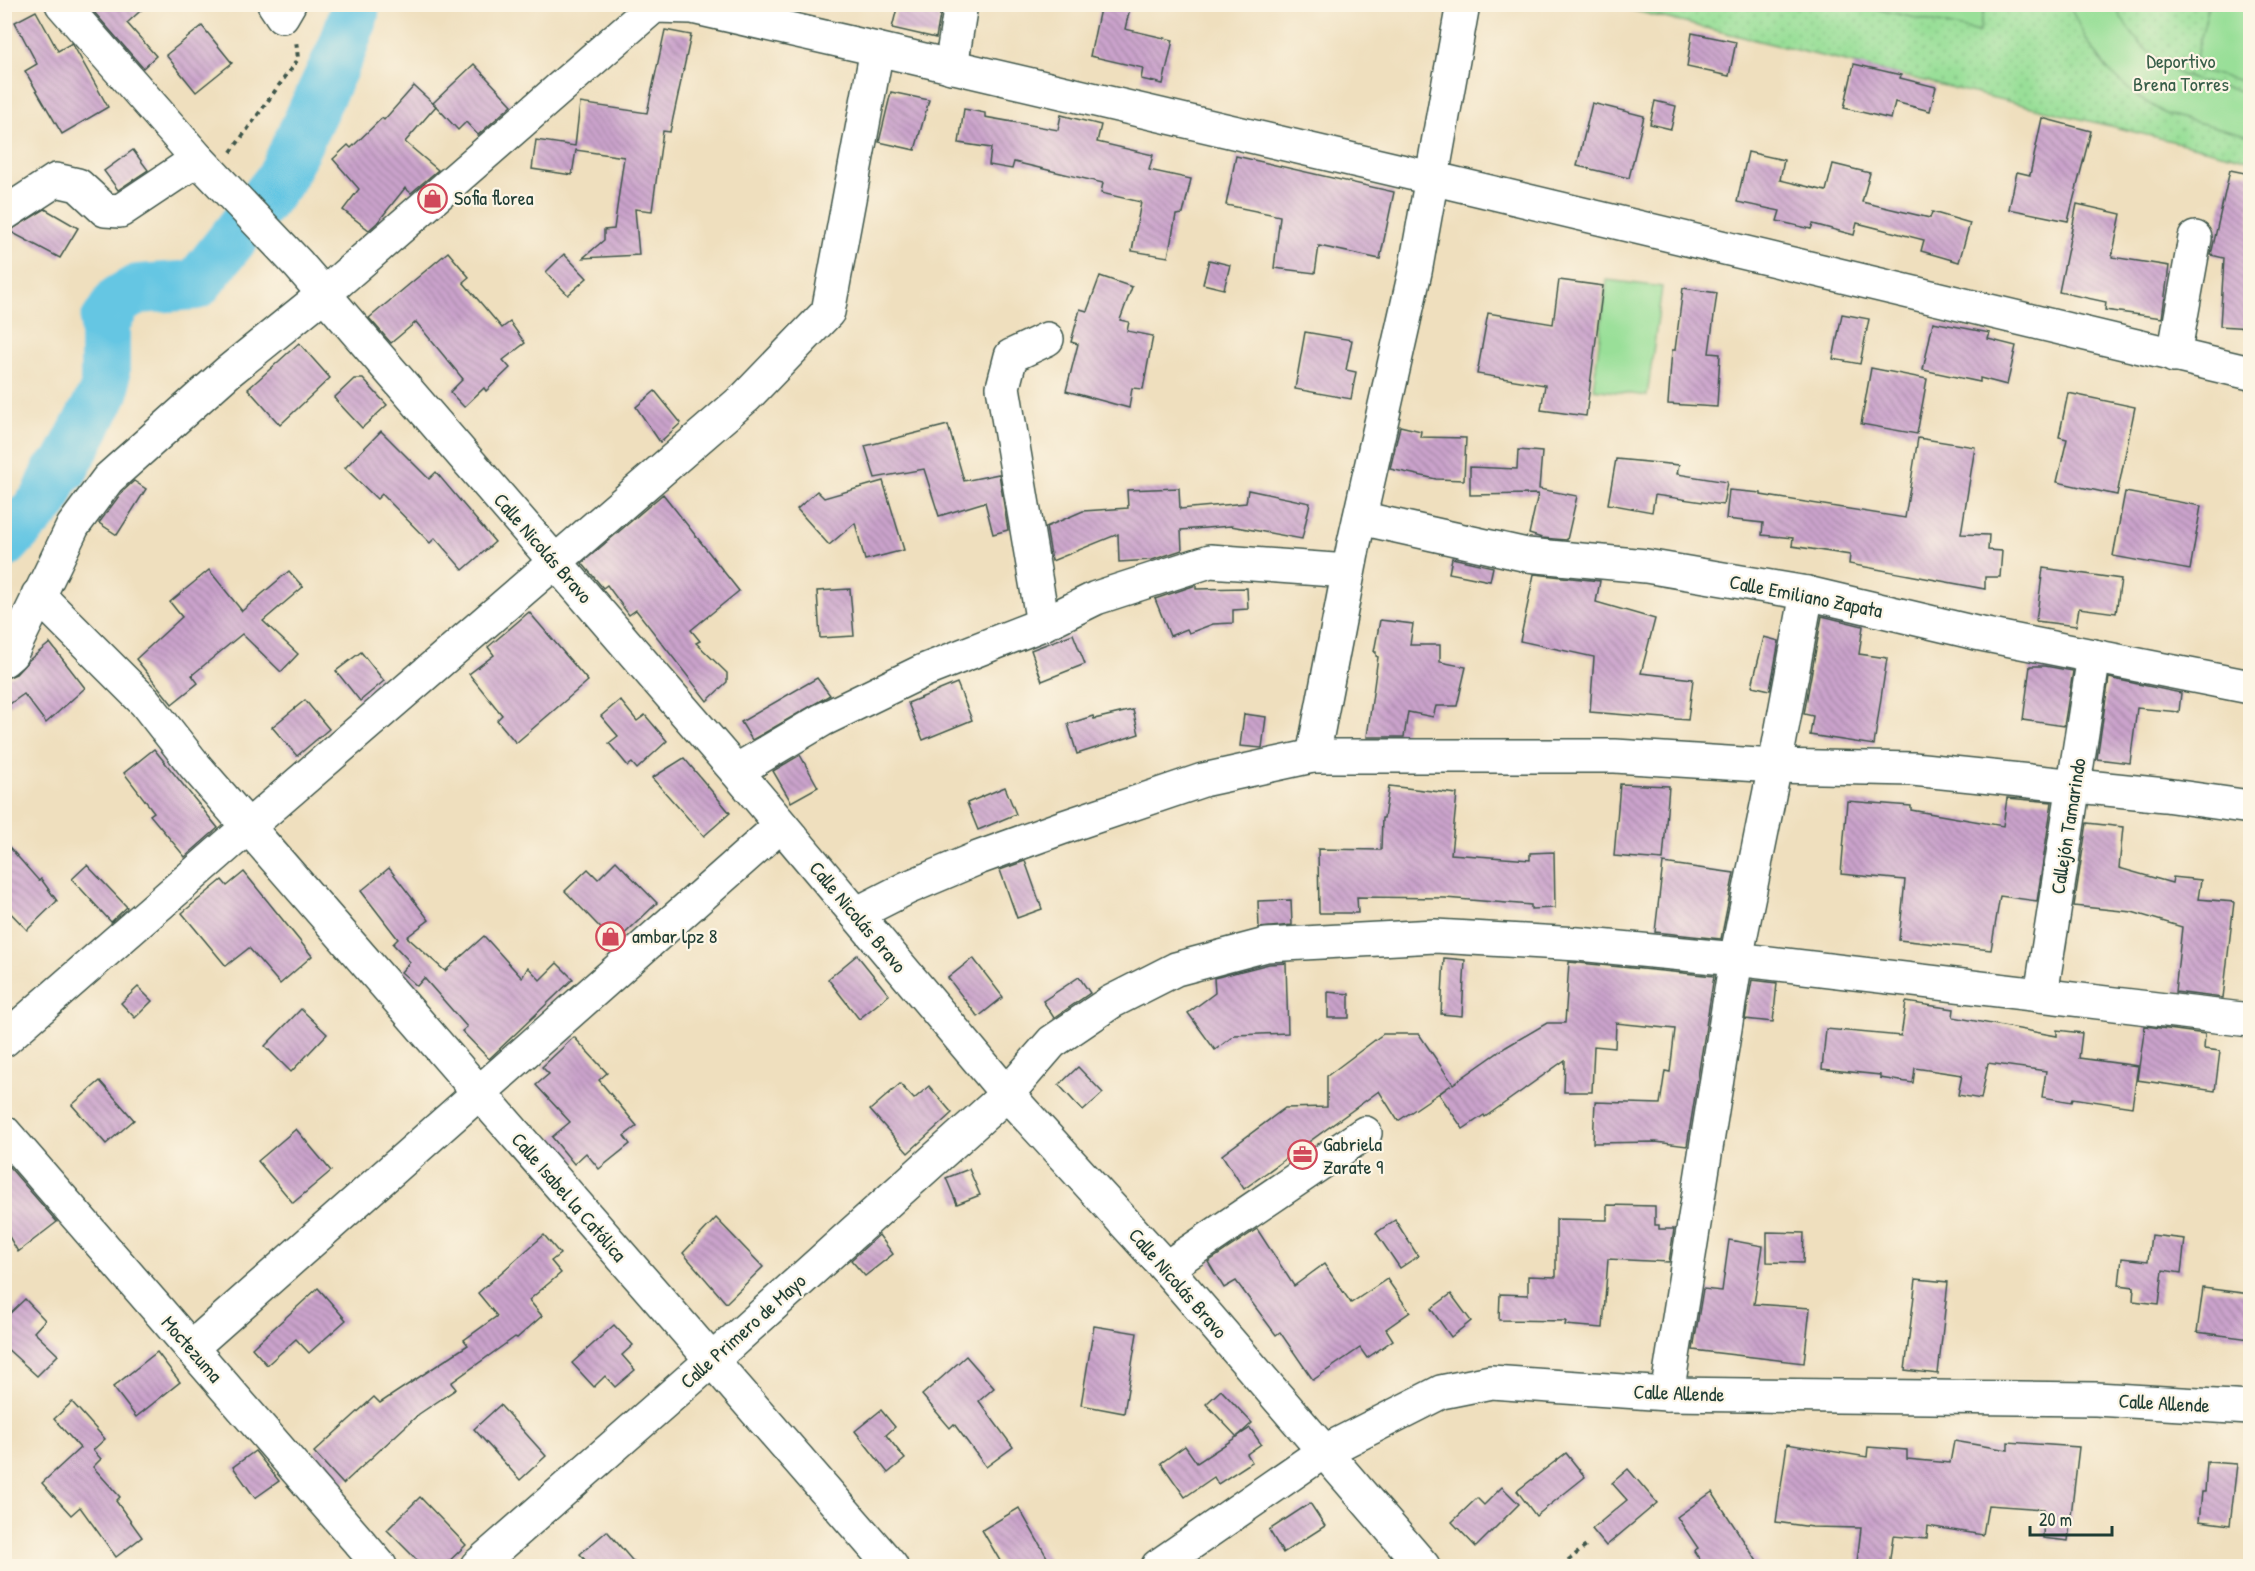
<svg xmlns="http://www.w3.org/2000/svg" width="2255" height="1571" viewBox="0 0 2255 1571" font-family="'Patrick Hand',sans-serif">
  <defs>
    <pattern id="grass-dots" width="8" height="8" patternUnits="userSpaceOnUse" patternTransform="scale(1.5)"><rect width="8" height="8" fill="#99df98"/><path d="M2 2h.1M6 6h.1" fill="none" stroke="#83c084" stroke-width="1.8" stroke-linecap="round"/></pattern>
    <pattern id="building-back-hatch" width="6" height="6" patternUnits="userSpaceOnUse" patternTransform="scale(1.5)"><rect width="6" height="6" fill="#cba3cc"/><path d="M-1 5l2 2M0 0l6 6M5-1l2 2" fill="none" stroke="#a486a6"/></pattern>
  </defs>
  <rect width="100%" height="100%" fill="#fcf5e5"/>
  <filter id="ink" filterUnits="userSpaceOnUse"><feTurbulence type="fractalNoise" baseFrequency=".0167" numOctaves="2"/><feDisplacementMap in="SourceGraphic" scale="12" xChannelSelector="R" yChannelSelector="G"/><feConvolveMatrix kernelMatrix="1 2 1 2 8 2 1 2 1" color-interpolation-filters="sRGB"/></filter>
  <filter id="wash" filterUnits="userSpaceOnUse"><feTurbulence type="fractalNoise" baseFrequency=".008" numOctaves="4" result="noise"/><feDisplacementMap in="SourceGraphic" scale="24" xChannelSelector="R" yChannelSelector="G"/><feGaussianBlur stdDeviation="1.35" result="paint"/><feColorMatrix in="noise" values="0 0 0 0 0 0 0 0 0 0 0 0 0 0 0 0 0 1.4 0 .05"/><feComposite in="paint" operator="in"/></filter>
  <g filter="url(#wash)">
    <rect width="100%" height="100%" fill="#efdfbe"/>
    <!-- grass -->
    <polygon fill="url(#grass-dots)" stroke="#5c8e66" stroke-width="1.5" points="1611,5 2250,5 2250,160"/>
    <!-- pitch -->
    <g fill="#99df98" stroke="#5c8e66" stroke-width="1.5">
      <polygon points="1857,5 1985,5 1979,32"/>
      <path d="M2069,5H2115C2128,34 2152,61 2182,75C2201,84 2230,88 2250,93V136L2166,114L2136,96L2108,70L2086,39Z"/>
      <polygon points="2209,5 2250,5 2250,83 2193,69"/>
      <polygon points="1607,280 1662,287 1647,396 1593,389"/>
    </g>
    <g fill="none" stroke-linecap="round" stroke-linejoin="round">
      <!-- river -->
      <polyline stroke="#65c6e3" stroke-width="50" points="4,544 45,500 56,473 64,468 105,390 105,322 119,300 138,289 196,285 281,178 342,49 354,14 355,4"/>
    </g>
    <g id="blocks">
      <!-- building -->
      <g fill="url(#building-back-hatch)">
        <polygon points="87,4 148,4 127,23 156,56 143,68"/>
        <polygon points="898,4 942,4 936,38 892,28"/>
        <polygon points="1101,4 1131,4 1125,29 1173,40 1163,84 1141,79 1143,68 1090,56"/>
        <polygon points="36,11 58,51 72,43 108,107 62,134 25,71 37,64 15,22"/>
        <polygon points="202,26 232,63 196,92 166,55"/>
        <polygon points="665,30 691,35 670,132 663,131 652,211 635,209 639,255 583,258 604,240 604,230 614,229 624,157 576,150 572,175 532,169 536,140 575,146 580,103 647,113"/>
        <polygon points="1692,33 1736,42 1729,76 1687,67"/>
        <polygon points="474,64 512,105 478,135 466,122 458,130 433,103"/>
        <polygon points="1854,64 1901,75 1900,78 1936,87 1930,111 1895,102 1891,119 1844,108"/>
        <polygon points="414,86 436,106 405,142 438,170 411,193 405,188 377,223 369,230 343,210 359,189 333,159 348,145 351,148 382,118 384,120"/>
        <polygon points="891,92 929,100 915,150 879,142"/>
        <polygon points="1655,101 1676,106 1671,129 1650,124"/>
        <polygon points="1592,103 1644,116 1629,178 1577,166"/>
        <polygon points="964,109 985,113 985,117 1058,130 1061,115 1101,125 1097,142 1153,155 1149,170 1191,179 1183,214 1176,215 1168,257 1132,251 1141,202 1101,193 1103,183 1014,162 1012,169 989,165 991,148 959,143"/>
        <polygon points="2042,118 2091,131 2068,221 2009,209 2017,172 2030,175"/>
        <polygon points="133,150 148,170 118,190 104,171"/>
        <polygon points="1748,152 1784,160 1780,180 1826,191 1833,164 1870,173 1862,202 1930,218 1932,212 1970,223 1959,262 1921,251 1924,240 1857,223 1854,235 1813,224 1811,229 1777,221 1780,211 1737,202"/>
        <polygon points="1236,156 1394,192 1380,259 1319,246 1315,273 1274,268 1280,216 1226,205"/>
        <polygon points="2230,170 2250,174 2250,328 2220,326 2224,258 2211,255"/>
        <polygon points="2077,204 2121,214 2112,257 2169,266 2162,318 2105,310 2106,302 2059,292"/>
        <polygon points="45,209 78,228 60,258 9,231"/>
        <polygon points="448,252 469,277 463,282 502,328 510,322 525,343 503,360 510,368 486,391 484,388 464,407 450,392 463,379 416,322 391,343 369,318"/>
        <polygon points="564,254 587,278 568,295 546,272"/>
        <polygon points="1209,260 1230,265 1224,289 1203,284"/>
        <polygon points="1100,276 1132,287 1120,320 1129,322 1127,331 1153,336 1143,389 1132,388 1129,408 1066,391 1078,344 1071,342 1080,309 1087,311"/>
        <polygon points="1559,280 1603,286 1586,416 1541,410 1545,385 1477,374 1488,313 1553,324"/>
        <polygon points="1683,288 1717,293 1709,353 1720,354 1717,407 1668,404 1672,350 1675,350"/>
        <polygon points="1842,314 1869,319 1860,364 1833,359"/>
        <polygon points="1933,322 1990,333 1988,339 2016,346 2007,385 1980,378 1980,382 1923,370"/>
        <polygon points="1305,332 1352,340 1346,370 1356,372 1351,399 1295,389"/>
        <polygon points="299,343 330,378 280,425 248,389"/>
        <polygon points="1871,368 1927,379 1917,434 1861,424"/>
        <polygon points="354,379 363,379 387,405 362,428 334,398"/>
        <polygon points="655,391 681,423 660,442 636,407"/>
        <polygon points="2068,393 2135,407 2117,495 2057,482 2067,439 2059,437"/>
        <polygon points="948,425 964,481 999,474 1008,530 993,534 985,502 939,516 924,469 875,478 865,446"/>
        <polygon points="1400,426 1421,431 1420,437 1466,438 1464,480 1436,479 1390,469"/>
        <polygon points="381,431 429,479 436,472 495,542 463,570 435,538 430,543 382,494 377,499 345,468"/>
        <polygon points="1918,438 1975,447 1961,534 1989,535 1988,550 2002,551 2000,577 1985,577 1985,589 1849,564 1850,555 1792,546 1793,538 1762,535 1763,523 1726,519 1729,490 1761,493 1761,495 1905,518"/>
        <polygon points="1518,450 1542,452 1539,489 1577,496 1567,540 1542,538 1529,534 1538,494 1470,495 1470,467 1517,469"/>
        <polygon points="1616,459 1679,465 1677,474 1727,482 1723,505 1655,495 1652,512 1608,504"/>
        <polygon points="134,481 146,489 117,535 99,523 122,492"/>
        <polygon points="883,481 904,550 865,560 855,523 829,545 797,509 817,491 824,498"/>
        <polygon points="1179,488 1180,509 1246,503 1248,490 1310,503 1302,539 1231,526 1181,530 1182,550 1152,560 1119,562 1118,534 1052,561 1046,527 1083,511 1128,508 1127,490"/>
        <polygon points="2125,492 2201,506 2190,570 2113,556"/>
        <polygon points="663,494 739,591 691,630 700,641 696,643 727,673 727,682 707,701 636,610 629,615 607,585 603,588 582,563"/>
        <polygon points="1452,558 1493,567 1490,581 1449,573"/>
        <polygon points="2043,568 2121,579 2116,613 2079,608 2076,626 2036,621"/>
        <polygon points="209,570 242,611 289,571 303,587 263,621 298,654 281,672 242,634 192,675 198,683 172,704 136,659 182,617 170,602"/>
        <polygon points="1534,574 1600,581 1596,602 1655,619 1641,673 1693,679 1688,720 1590,712 1594,657 1520,641"/>
        <polygon points="1196,585 1196,589 1247,588 1248,609 1233,610 1233,623 1213,624 1189,633 1187,629 1170,636 1155,599"/>
        <polygon points="850,589 854,636 820,638 817,591"/>
        <polygon points="529,612 588,681 516,743 497,720 502,715 469,674 494,655 488,647"/>
        <polygon points="1822,616 1863,626 1859,654 1887,658 1874,745 1810,735 1813,716 1804,714"/>
        <polygon points="1380,620 1413,624 1410,645 1440,645 1440,662 1466,667 1457,706 1436,706 1433,717 1408,712 1404,737 1367,737 1378,657 1376,656 1376,652 1374,652"/>
        <polygon points="1073,634 1085,664 1042,681 1031,650"/>
        <polygon points="1764,637 1779,641 1770,690 1752,686"/>
        <polygon points="50,643 85,688 46,723 24,694 4,708 4,679 16,674 29,660"/>
        <polygon points="361,652 384,681 360,701 336,671"/>
        <polygon points="2030,666 2045,666 2073,671 2064,726 2023,720"/>
        <polygon points="817,678 830,695 752,740 741,722"/>
        <polygon points="2109,678 2181,693 2179,712 2137,708 2130,763 2097,759"/>
        <polygon points="957,683 972,720 923,740 908,703"/>
        <polygon points="305,700 329,729 297,756 272,727"/>
        <polygon points="620,700 637,721 645,715 667,741 637,769 632,763 628,766 609,743 618,736 601,716"/>
        <polygon points="1133,710 1139,734 1077,754 1068,724 1093,716 1094,719"/>
        <polygon points="1244,714 1266,717 1262,748 1240,746"/>
        <polygon points="154,749 218,828 185,857 150,815 154,812 124,773"/>
        <polygon points="800,755 818,787 791,802 773,771"/>
        <polygon points="684,758 730,813 704,836 652,778"/>
        <polygon points="1620,784 1669,786 1663,860 1614,856"/>
        <polygon points="1389,786 1457,794 1451,854 1530,860 1530,853 1554,852 1555,908 1531,909 1531,905 1445,898 1357,897 1358,913 1319,913 1318,849 1381,850 1382,818 1384,818"/>
        <polygon points="1005,787 1016,814 978,830 967,803"/>
        <polygon points="2007,798 2052,802 2037,901 2000,896 1991,950 1899,940 1905,880 1841,874 1847,801 1911,806 1911,810 2003,826"/>
        <polygon points="2087,823 2123,827 2119,868 2172,883 2173,877 2201,880 2198,899 2234,902 2223,998 2175,992 2182,927 2132,912 2074,906"/>
        <polygon points="4,841 39,881 41,879 57,901 27,930 4,906"/>
        <polygon points="616,861 657,903 615,943 565,891 588,869 598,879"/>
        <polygon points="1025,861 1042,909 1017,918 1000,870"/>
        <polygon points="1663,863 1734,873 1721,939 1655,932"/>
        <polygon points="87,865 127,907 111,922 72,879"/>
        <polygon points="389,868 429,920 407,937 445,971 484,936 522,978 528,967 540,980 557,963 573,979 489,1059 462,1031 467,1027 424,978 417,986 401,972 410,962 393,944 398,939 361,891"/>
        <polygon points="244,872 312,956 280,984 249,948 226,966 182,913 222,880 227,886"/>
        <polygon points="1291,900 1292,925 1259,928 1258,901"/>
        <polygon points="857,955 889,995 859,1019 828,979"/>
        <polygon points="973,958 1003,997 978,1017 948,978"/>
        <polygon points="1444,958 1465,960 1462,1016 1441,1014"/>
        <polygon points="1569,962 1714,976 1687,1146 1656,1142 1593,1143 1595,1102 1660,1104 1665,1071 1670,1072 1675,1029 1616,1023 1615,1048 1594,1046 1592,1092 1564,1092 1565,1060 1485,1117 1484,1115 1463,1129 1439,1094 1451,1085 1398,1121 1379,1091 1244,1189 1222,1155 1285,1108 1327,1107 1327,1076 1383,1034 1419,1034 1453,1084 1506,1047 1547,1023 1565,1023"/>
        <polygon points="1286,963 1288,1033 1235,1035 1215,1050 1188,1013 1215,993 1214,978 1269,964"/>
        <polygon points="1079,977 1090,993 1054,1018 1043,1001"/>
        <polygon points="1752,980 1777,983 1773,1022 1745,1019"/>
        <polygon points="138,987 152,1001 135,1018 121,1003"/>
        <polygon points="1328,992 1349,994 1349,1018 1328,1018"/>
        <polygon points="1906,1002 1954,1009 1953,1017 2057,1036 2057,1030 2082,1033 2079,1058 2138,1066 2132,1107 2073,1098 2072,1102 2042,1097 2046,1071 1988,1063 1981,1099 1958,1095 1962,1075 1915,1068 1913,1083 1880,1078 1880,1075 1822,1069 1826,1029 1901,1036"/>
        <polygon points="301,1009 327,1034 291,1072 265,1046"/>
        <polygon points="2145,1026 2205,1034 2204,1049 2220,1051 2215,1091 2137,1080"/>
        <polygon points="574,1037 607,1073 599,1080 637,1126 624,1136 630,1144 599,1169 586,1153 574,1164 552,1137 570,1122 536,1085 549,1074 542,1067"/>
        <polygon points="1078,1067 1103,1093 1083,1111 1059,1085"/>
        <polygon points="100,1081 134,1120 106,1144 72,1105"/>
        <polygon points="900,1084 914,1099 929,1086 952,1113 908,1153 870,1110"/>
        <polygon points="296,1129 331,1171 293,1203 258,1161"/>
        <polygon points="4,1161 57,1222 18,1252 4,1228"/>
        <polygon points="969,1169 980,1195 957,1204 946,1178"/>
        <polygon points="1607,1205 1655,1206 1655,1225 1659,1225 1659,1229 1674,1229 1669,1262 1608,1259 1603,1328 1565,1325 1566,1321 1499,1320 1500,1294 1528,1295 1528,1276 1556,1277 1556,1219 1607,1220"/>
        <polygon points="716,1218 763,1267 726,1303 683,1253"/>
        <polygon points="1395,1220 1418,1256 1400,1268 1376,1233"/>
        <polygon points="1257,1229 1294,1286 1324,1264 1351,1303 1387,1279 1410,1312 1386,1329 1393,1340 1367,1358 1360,1348 1313,1380 1280,1332 1276,1335 1236,1281 1224,1288 1208,1262"/>
        <polygon points="1767,1232 1804,1233 1803,1263 1767,1262"/>
        <polygon points="544,1235 560,1254 551,1261 561,1273 529,1300 542,1316 517,1338 515,1337 451,1383 456,1389 419,1414 343,1484 314,1452 374,1397 380,1403 468,1345 464,1340 497,1316 478,1293"/>
        <polygon points="879,1235 893,1254 865,1276 851,1260"/>
        <polygon points="2151,1235 2185,1239 2181,1273 2163,1270 2159,1304 2133,1301 2134,1287 2119,1285 2122,1258 2148,1261"/>
        <polygon points="1729,1240 1763,1246 1754,1304 1810,1308 1804,1363 1693,1350 1703,1289 1722,1291"/>
        <polygon points="1916,1279 1948,1282 1938,1374 1905,1370"/>
        <polygon points="318,1288 346,1320 309,1353 296,1339 267,1365 252,1348"/>
        <polygon points="2203,1288 2250,1294 2250,1339 2197,1332"/>
        <polygon points="1451,1294 1471,1321 1451,1337 1431,1309"/>
        <polygon points="25,1299 45,1320 34,1332 58,1355 37,1376 4,1346 4,1319"/>
        <polygon points="614,1325 633,1345 622,1355 635,1370 615,1387 605,1376 594,1387 572,1363"/>
        <polygon points="1094,1326 1137,1333 1124,1413 1081,1405"/>
        <polygon points="157,1352 180,1382 136,1417 113,1387"/>
        <polygon points="966,1356 994,1388 979,1401 1013,1447 986,1467 954,1424 950,1428 922,1395"/>
        <polygon points="1221,1390 1252,1423 1237,1437 1206,1404"/>
        <polygon points="72,1402 105,1439 93,1450 101,1459 93,1467 120,1497 116,1501 142,1537 116,1557 80,1507 71,1515 42,1483 80,1448 54,1419"/>
        <polygon points="500,1405 546,1456 520,1480 474,1429"/>
        <polygon points="881,1410 895,1427 886,1435 905,1459 888,1473 855,1431"/>
        <polygon points="1250,1428 1261,1444 1247,1454 1252,1462 1218,1484 1214,1477 1185,1497 1161,1463 1185,1446 1197,1463"/>
        <polygon points="1954,1441 2008,1450 2008,1442 2079,1447 2068,1541 2043,1538 2044,1509 1988,1505 1983,1535 1928,1526 1927,1539 1893,1536 1889,1566 1857,1562 1861,1528 1812,1527 1776,1522 1787,1444 1867,1457 1868,1447 1907,1450 1907,1459 1950,1463"/>
        <polygon points="255,1451 279,1481 255,1498 233,1467"/>
        <polygon points="1566,1453 1585,1477 1536,1516 1517,1491"/>
        <polygon points="2207,1462 2237,1464 2230,1525 2199,1521 2202,1492 2205,1492"/>
        <polygon points="1628,1469 1657,1503 1606,1546 1592,1529 1627,1500 1612,1483"/>
        <polygon points="1502,1487 1519,1504 1476,1547 1452,1522 1477,1498 1484,1505"/>
        <polygon points="1712,1492 1760,1566 1704,1566 1694,1551 1698,1548 1677,1517"/>
        <polygon points="420,1497 466,1545 444,1566 423,1566 387,1530"/>
        <polygon points="1310,1503 1325,1526 1283,1553 1269,1530"/>
        <polygon points="1019,1508 1052,1566 1003,1566 982,1530"/>
        <polygon points="607,1531 637,1566 590,1566 580,1554"/>
      </g>
    </g>
  </g>
  <g filter="url(#ink)">
    <use href="#blocks" fill-opacity="0" stroke="#3e5549" stroke-width="1.5"/>
    <g fill="none" stroke-linecap="round" stroke-linejoin="round">
      <defs>
        <g id="minor">
          <polyline points="62,4 198,159 298,264 736,771 1007,1094 1166,1268 1423,1566"/>
          <polyline points="274,4 282,16 289,4"/>
          <polyline points="951,67 961,4"/>
          <polyline points="4,214 56,180 78,185 105,210 120,211 198,159"/>
          <polyline points="2174,356 2195,238"/>
          <polyline points="1360,518 1527,555 1646,566 1807,593 1976,633 2250,687"/>
          <polyline points="38,595 145,702 195,766 891,1566"/>
          <polyline points="1043,624 1003,387 1011,356 1047,339"/>
          <polyline points="4,660 11,654 73,526 108,479 229,371 323,295 654,6 692,7 877,49 1431,178 2250,373"/>
          <polyline points="1313,756 1354,543 1415,272 1463,4"/>
          <polyline points="736,771 822,720 923,671 1043,624 1096,598 1210,561 1348,571"/>
          <polyline points="856,914 907,888 978,858 1061,828 1203,780 1313,756 1615,756 1775,766 1913,769 2165,795 2250,807"/>
          <polyline points="2041,995 2094,656"/>
          <polyline points="4,1040 248,827 746,397 828,312 877,49"/>
          <polyline points="4,1132 380,1566"/>
          <polyline points="1166,1268 1365,1133"/>
          <polyline points="191,1348 780,826"/>
          <polyline points="1667,1394 1736,959 1775,766 1807,593"/>
          <polyline points="477,1566 711,1361 1007,1094 1052,1042 1111,1002 1176,969 1266,945 1435,936 1578,944 1736,959 2250,1020"/>
          <polyline points="1158,1566 1323,1452 1441,1392 1491,1382 1667,1394 2096,1399 2250,1408"/>
        </g>
      </defs>
      <!-- minor casing -->
      <use href="#minor" stroke="#3e5549" stroke-width="36"/>
      <!-- path -->
      <g stroke="#3e5549" stroke-width="4" stroke-dasharray="4.5 4.5" stroke-linecap="butt">
        <polyline points="231,152 298,59 296,40"/>
        <polyline points="1561,1566 1586,1546"/>
      </g>
      <!-- minor -->
      <use href="#minor" stroke="#fff" stroke-width="33"/>
    </g>
  </g>
  <!-- icons -->
  <defs>
    <symbol id="shop-ring" viewBox="-11 -11 22 22"><circle r="9.5" fill="#fcf5e5" stroke="#d1495b" stroke-width="1.5"/><path d="M-5-2.5h2.3a2.7 3.5 0 0 1 5.4 0H5L5.5 6h-11ZM-1.5-2.5h3a1.5 2.3 0 0 0-3 0Z" fill="#d1495b"/></symbol>
    <symbol id="office-ring" viewBox="-11 -11 22 22"><circle r="9.5" fill="#fcf5e5" stroke="#d1495b" stroke-width="1.5"/><path d="M-6-3h4V-5.5h4V-3h4V5H-6ZM-1-4.5V-3h2v-1.5ZM-6 0V1H6V0Z" fill="#d1495b"/></symbol>
  </defs>
  <g fill-rule="evenodd">
    <use href="#shop-ring" x="416" y="182" width="33" height="33"/>
    <use href="#shop-ring" x="594" y="920" width="33" height="33"/>
    <use href="#office-ring" x="1286" y="1138" width="33" height="33"/>
  </g>
  <g text-anchor="middle" stroke-width="4.5" stroke-linejoin="round" paint-order="stroke">
    <!-- park labels -->
    <g font-size="20" fill="#375d48" stroke="#fcf5e5">
      <text x="2181" y="68">Deportivo<tspan x="2181" dy="23">Brena Torres</tspan></text>
    </g>
    <!-- poi labels -->
    <g font-size="20" fill="#1f3d34" stroke="#fcf5e5" text-anchor="start">
      <text x="454" y="205">Sofia florea</text>
      <text x="632" y="943">ambar lpz 8</text>
      <text x="1323" y="1151">Gabriela<tspan x="1323" dy="23">Zarate 9</tspan></text>
    </g>
    <!-- street labels -->
    <g font-size="20" fill="#1f3d34" stroke="#fcf5e5">
      <text transform="translate(543 548) rotate(49)" y="7">Calle Nicolás Bravo</text>
      <text transform="translate(1806 596) rotate(11)" y="7">Calle Emiliano Zapata</text>
      <text transform="translate(2068 826) rotate(-81)" y="7">Callejón Tamarindo</text>
      <text transform="translate(858 917) rotate(50)" y="7">Calle Nicolás Bravo</text>
      <text transform="translate(569 1197) rotate(49)" y="7">Calle Isabel la Católica</text>
      <text transform="translate(1178 1283) rotate(49)" y="7">Calle Nicolás Bravo</text>
      <text transform="translate(743 1331) rotate(-42)" y="7">Calle Primero de Mayo</text>
      <text transform="translate(192 1349) rotate(49)" y="7">Moctezuma</text>
      <text transform="translate(1679 1393) rotate(2)" y="7">Calle Allende</text>
      <text transform="translate(2164 1403) rotate(3)" y="7">Calle Allende</text>
    </g>
  </g>
  <!-- margin -->
  <rect width="2255" height="1571" fill="none" stroke="#fcf5e5" stroke-width="24"/>
  <!-- scale -->
  <path d="M2030 1526v9h82v-9" fill="none" stroke="#1f3d34" stroke-width="3"/>
  <text x="2039" y="1526" font-size="18" fill="#1f3d34" stroke="#fcf5e5" stroke-width="4.5" paint-order="stroke">20 m</text>
</svg>
